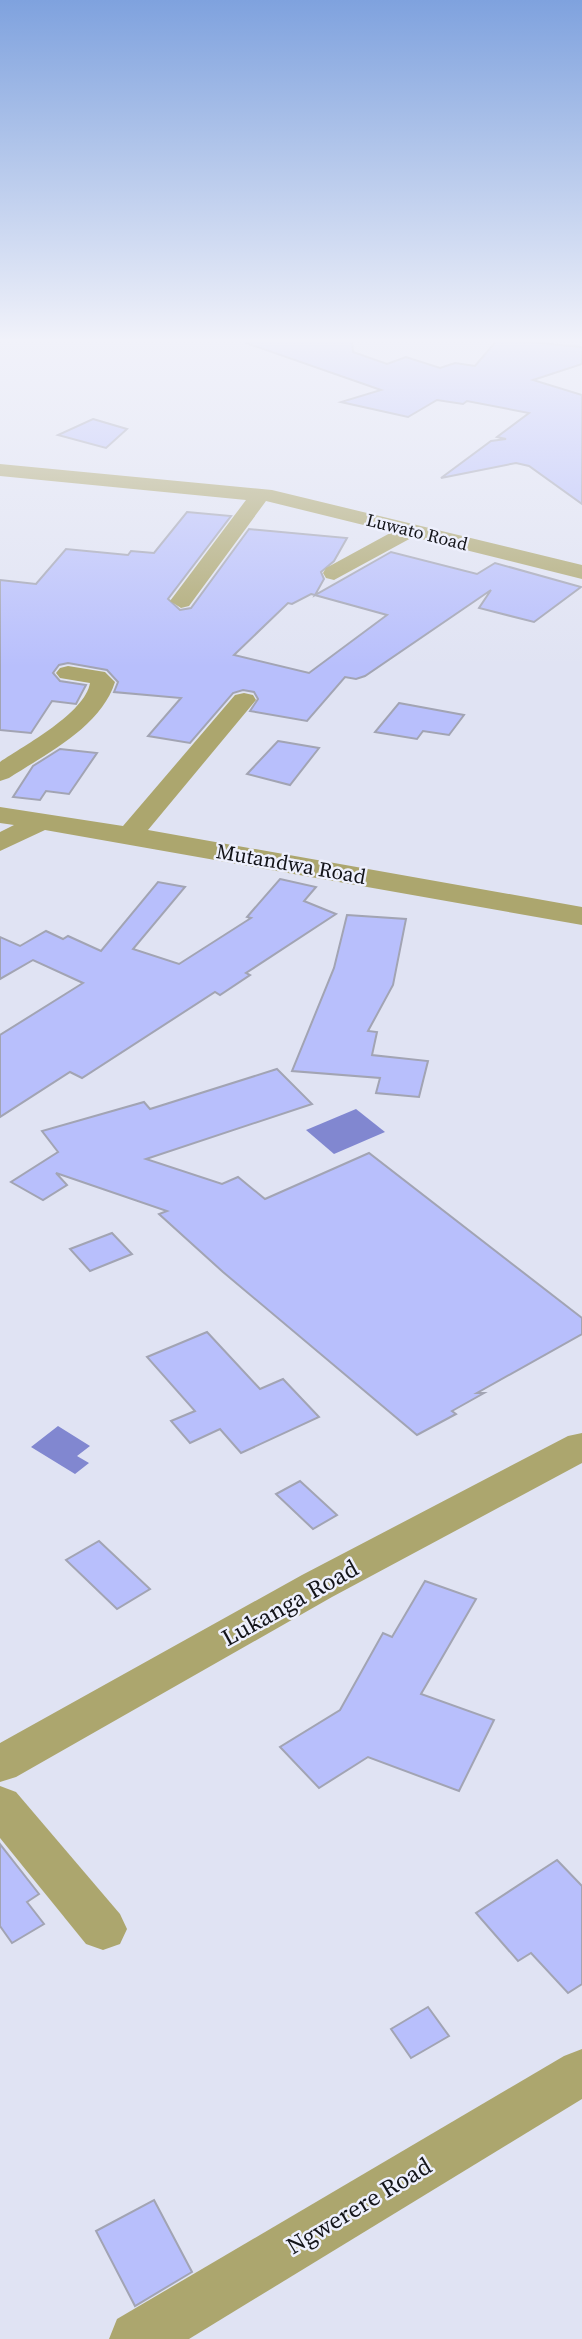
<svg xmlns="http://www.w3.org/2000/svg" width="582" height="2339" viewBox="0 0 582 2339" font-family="'Source Serif 4',serif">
  <rect width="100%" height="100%" fill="#e0e3f3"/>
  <!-- water -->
  <g fill="#8187d0">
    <polygon points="356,1109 385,1132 334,1154 306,1130"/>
    <polygon points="58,1426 90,1446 77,1456 89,1463 75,1474 31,1447"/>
  </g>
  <!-- building -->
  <g fill="#b8bffc" stroke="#a2a4b3" stroke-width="2" fill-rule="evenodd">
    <polygon points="246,339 352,339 353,352 387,364 406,357 440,368 455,363 475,366 498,339 582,347 582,364 533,380 582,395 582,504 529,466 516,463 441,478 491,441 506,439 497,437 529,413 467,401 463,404 437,400 408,417 341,402 381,390 246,343"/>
    <polygon points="93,419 127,429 106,448 58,435"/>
    <path d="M187,512L231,516L168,599L180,610L191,608L249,529L347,538L334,561L321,572L324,579L315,595L391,552L477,574L495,563L581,587L534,622L479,608L491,590L365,676L356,679L345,677L307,721L250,711L258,699L254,692L243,690L233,693L190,743L148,736L181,698L114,692L118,682L107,670L68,663L59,665L53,673L60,681L86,685L76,704L52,701L31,733L0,730V580L36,584L66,549L128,555L131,551L154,553ZM311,594L387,615L309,673L234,655L288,603L292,604Z"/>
    <polygon points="399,703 464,715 449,735 423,731 417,739 375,732"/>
    <polygon points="278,741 319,748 290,785 247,774"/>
    <polygon points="60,749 97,753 69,794 46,791 40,800 13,797 33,766"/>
    <polygon points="280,879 316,887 304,901 336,914 246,973 250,975 220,995 215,992 82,1078 70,1072 0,1117 0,1035 83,983 33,960 0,979 0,937 20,946 46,931 63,939 68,936 101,951 158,882 185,887 133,949 179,964 251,918 247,917"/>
    <polygon points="347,915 406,919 393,985 368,1031 377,1032 372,1055 428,1061 419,1097 376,1093 380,1078 292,1071 334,968"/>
    <polygon points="277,1069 312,1104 146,1159 222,1184 238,1177 265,1199 369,1153 582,1318 582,1334 477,1393 484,1393 452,1411 456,1414 417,1435 223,1272 159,1214 167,1211 56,1173 67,1185 43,1200 11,1182 58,1152 42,1131 144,1102 150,1109"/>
    <polygon points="112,1233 132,1254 90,1271 70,1249"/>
    <polygon points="207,1332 260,1389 283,1379 319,1417 241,1453 220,1429 190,1443 171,1421 195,1411 147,1357"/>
    <polygon points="300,1481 337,1515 313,1529 276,1494"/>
    <polygon points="99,1541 150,1589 117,1609 66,1560"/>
    <polygon points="425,1581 476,1599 421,1694 494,1720 459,1791 368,1757 319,1788 280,1747 340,1710 383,1633 392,1637"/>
    <polygon points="0,1844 39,1894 27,1902 44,1924 12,1943 0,1926"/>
    <polygon points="557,1860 582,1886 582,1984 568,1993 531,1953 518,1961 476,1913"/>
    <polygon points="428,2007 449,2036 411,2058 391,2029"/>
    <polygon points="154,2200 192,2272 135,2306 96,2231"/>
  </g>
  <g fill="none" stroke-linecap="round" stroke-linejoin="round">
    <!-- minor -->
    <g fill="#aca66e" fill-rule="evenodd">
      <polygon points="0,464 272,490 582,565 582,579 413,537 334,580 326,578 323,573 326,568 392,532 266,501 189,606 181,608 170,601 246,500 0,476"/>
      <path d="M68,666L105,672L115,682C101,727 46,754 9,778L0,781V762C25,745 85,713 90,683L60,678L56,673L60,668Z"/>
      <polygon points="244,693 253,695 256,700 148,830 582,907 582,925 45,830 0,851 0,832 14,825 0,823 0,807 123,826 235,695"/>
      <polygon points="582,1433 582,1463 332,1597 16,1777 0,1782 0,1743 302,1575 568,1436"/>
      <polygon points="0,1786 16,1792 120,1914 127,1929 120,1944 103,1950 86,1944 0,1838"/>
      <polygon points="582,2049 582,2099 189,2339 109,2339 117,2319 564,2056"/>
    </g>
  </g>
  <!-- sky -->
  <linearGradient id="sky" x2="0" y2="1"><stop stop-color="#7fa2de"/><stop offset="0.51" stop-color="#f1f2fa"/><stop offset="1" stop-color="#f1f2fa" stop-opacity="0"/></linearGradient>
  <rect width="582" height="667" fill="url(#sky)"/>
  <g text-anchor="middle" stroke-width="5" stroke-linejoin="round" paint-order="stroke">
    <!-- far-street labels -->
    <g font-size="18" fill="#131419" stroke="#eef0fd">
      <text transform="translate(417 532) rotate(14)" y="6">Luwato Road</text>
    </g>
    <!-- street labels -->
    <g font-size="21" fill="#131419" stroke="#eef0fd">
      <text transform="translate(291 864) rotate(10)" y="7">Mutandwa Road</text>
    </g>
    <!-- near-street labels -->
    <g font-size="24" fill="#131419" stroke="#eef0fd">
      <text transform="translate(290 1603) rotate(-29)" y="8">Lukanga Road</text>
      <text transform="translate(359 2206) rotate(-31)" y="8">Ngwerere Road</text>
    </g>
  </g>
</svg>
